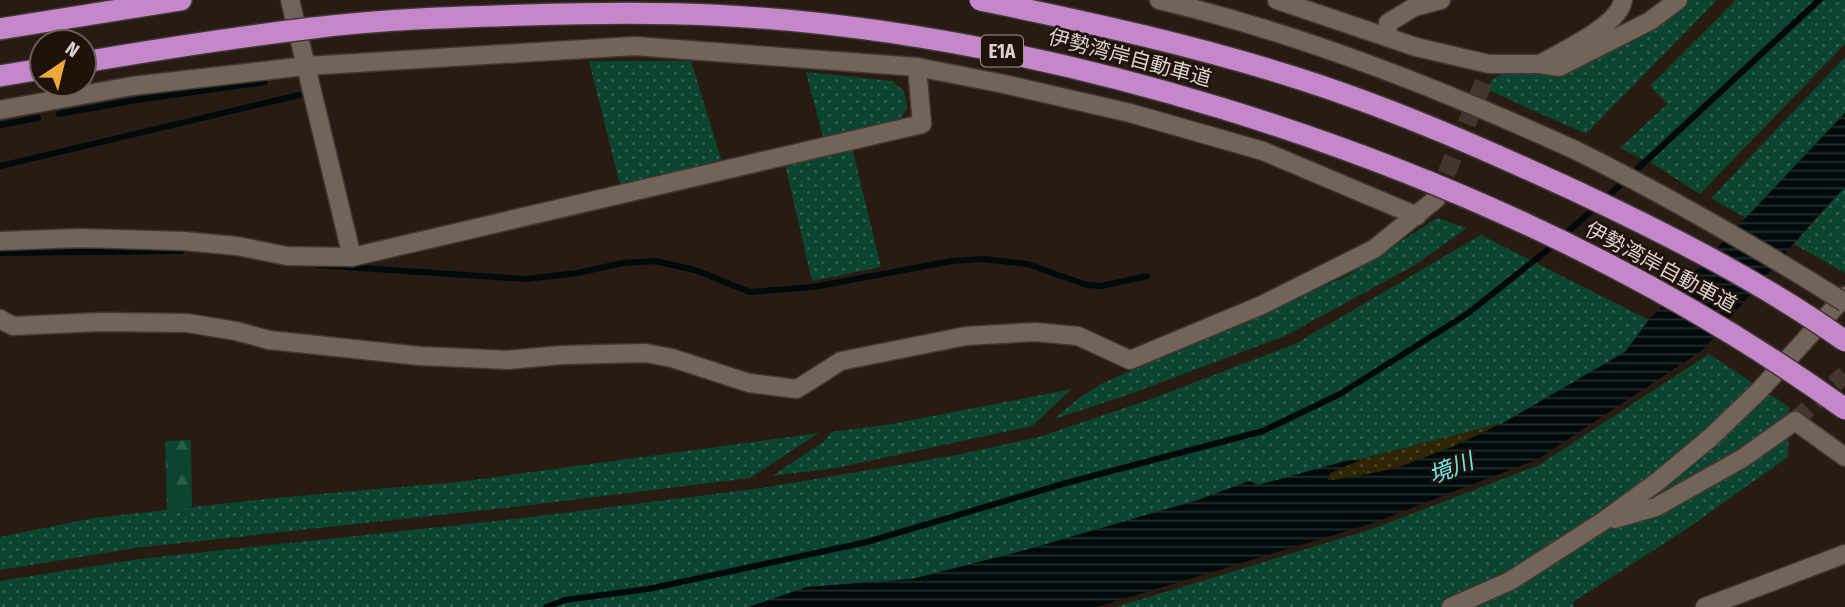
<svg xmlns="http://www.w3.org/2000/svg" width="1845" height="607" viewBox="0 0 1845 607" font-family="'Fira Sans Condensed','Noto Sans JP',sans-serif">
  <defs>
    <pattern id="green-dots" width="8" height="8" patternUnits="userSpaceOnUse" patternTransform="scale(1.75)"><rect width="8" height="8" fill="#0b442f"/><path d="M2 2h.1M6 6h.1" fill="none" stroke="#2e5e4c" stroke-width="1.8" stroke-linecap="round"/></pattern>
    <pattern id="forest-firs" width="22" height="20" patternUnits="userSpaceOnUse" patternTransform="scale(1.75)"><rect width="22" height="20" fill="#0b442f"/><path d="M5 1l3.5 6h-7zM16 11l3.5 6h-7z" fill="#2e5e4c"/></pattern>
    <pattern id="sand-dots" width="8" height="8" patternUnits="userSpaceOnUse" patternTransform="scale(1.75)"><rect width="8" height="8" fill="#2d2504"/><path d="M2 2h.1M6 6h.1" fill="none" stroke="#4b4427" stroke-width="1.8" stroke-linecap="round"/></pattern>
    <pattern id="water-rules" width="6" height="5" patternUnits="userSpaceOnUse" patternTransform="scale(1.75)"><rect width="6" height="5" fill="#000a0b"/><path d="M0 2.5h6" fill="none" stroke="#252d2d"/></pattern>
  </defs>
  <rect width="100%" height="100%" fill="#281b13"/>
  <!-- green -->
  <g fill="url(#green-dots)">
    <polygon points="1689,0 1717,0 1586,134 1488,90 1491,80 1508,71 1558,76 1649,29"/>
    <polygon points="1736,0 1816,0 1645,160 1620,148 1667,104 1650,86"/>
    <polygon points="1824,0 1845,0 1845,44 1700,194 1650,162"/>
    <polygon points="1845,57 1845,113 1746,218 1711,198"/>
    <polygon points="589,61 691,61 722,162 620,185"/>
    <polygon points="806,72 892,81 904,91 907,107 901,119 823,137"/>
    <polygon points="852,147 881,267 812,281 785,164"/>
    <polygon points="1845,187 1845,273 1794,244"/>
    <polygon points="1437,218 1467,228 1415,265 1287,335 1130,394 1054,419 1079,398 1101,384 1347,276"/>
    <polygon points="1481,235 1649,320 1625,352 1503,423 1258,485 1249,481 1198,500 1022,551 912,579 807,587 749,607 0,607 0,581 139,559 523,518 762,488 952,456 1039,437 1151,399 1295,344"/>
    <polygon points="1709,354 1789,407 1788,457 1685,530 1573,602 1574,607 1116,607 1372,529 1539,465"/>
    <polygon points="1072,389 1032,426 836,468 772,476 823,442 831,432 892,424"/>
    <polygon points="819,433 750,478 523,506 135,548 0,570 0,537 94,518 274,498 458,482"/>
  </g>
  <!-- forest -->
  <polygon fill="url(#forest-firs)" points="191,440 192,507 167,510 165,441"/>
  <!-- sand -->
  <path fill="url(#sand-dots)" d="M1503,423C1446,450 1390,475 1327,480L1330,473L1363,459Z"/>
  <!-- water -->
  <polygon fill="url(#water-rules)" points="1845,113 1845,187 1819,214 1703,350 1538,459 1373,523 1097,607 749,607 807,587 912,579 1022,551 1198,500 1249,481 1258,485 1349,460 1363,459 1330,473 1328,480 1335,480 1394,469 1452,447 1503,423 1625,352 1649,320"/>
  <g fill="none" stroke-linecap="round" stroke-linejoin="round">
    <!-- stream -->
    <g stroke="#000a0b" stroke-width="6">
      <polyline points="59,114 137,100 265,82"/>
      <polyline points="0,125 38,118"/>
      <polyline points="0,166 299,95"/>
      <polyline points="1605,199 1819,0"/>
      <polyline points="1563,236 1597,206"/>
      <polyline points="0,253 181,251"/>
      <polyline points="317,265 526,279 577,273 623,263 655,261 695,270 750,292 813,287 952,261 984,259 1027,264 1087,285 1101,286 1147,276"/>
      <polyline points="546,607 565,600 648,589 867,542 1066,483 1263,431 1340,394 1467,314 1555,244"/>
    </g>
    <!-- minor-tunnel -->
    <g stroke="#43362f" stroke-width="18" stroke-dasharray="18 9" stroke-linecap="butt">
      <polyline points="1436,199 1485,79"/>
      <polyline points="1795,421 1845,374"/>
    </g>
    <defs>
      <g id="minor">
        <polyline points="290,0 352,257"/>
        <polyline points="1277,0 1416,47 1489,64 1540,64 1559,67 1650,21 1678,0"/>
        <polyline points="1387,36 1388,23 1414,7 1441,0"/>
        <path d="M1540,64C1562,51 1619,26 1623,0"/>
        <polyline points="0,110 132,86 306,66 634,46 917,67 1004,84 1130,113 1263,151 1417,216"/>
        <polyline points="0,241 80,238 184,241 237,246 287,256 352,257 922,124 917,67"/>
        <polyline points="0,319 13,326 100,322 187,323 236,331 269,340 420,356 467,358 507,360 562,355 645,353 672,358 749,383 797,389 841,361 966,336 1035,332 1078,336 1130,360 1262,305 1374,249 1436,199"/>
        <polyline points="1614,519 1656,507 1743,458 1795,421 1845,457"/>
        <polyline points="1451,607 1510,581 1602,522 1657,482 1710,438 1759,391 1845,296"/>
        <polyline points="1705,607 1845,554"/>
      </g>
      <path id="tertiary" d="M1159,0C1302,34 1441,89 1575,150"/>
      <g id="motorway">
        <polyline points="0,29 181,0"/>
        <polyline points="0,76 42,69"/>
      </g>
    </defs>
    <!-- minor casing -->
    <use href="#minor" stroke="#413732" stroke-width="21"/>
    <!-- tertiary casing -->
    <use href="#tertiary" stroke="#413732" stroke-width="21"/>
    <!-- motorway casing -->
    <use href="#motorway" stroke="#413732" stroke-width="24"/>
    <!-- minor -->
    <use href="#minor" stroke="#73645a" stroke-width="18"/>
    <!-- tertiary -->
    <use href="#tertiary" stroke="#73645a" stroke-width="18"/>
    <!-- motorway -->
    <use href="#motorway" stroke="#c387ca" stroke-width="21"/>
    <defs>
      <path id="tertiary-bridge" d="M1575,150C1668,196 1756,247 1844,302"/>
      <g id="motorway-bridge">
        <path d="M980,0C1088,22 1198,46 1303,80C1399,111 1491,152 1582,194C1673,237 1763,283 1845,341"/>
        <path d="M84,62C160,49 237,37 313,28C384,19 455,17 526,15C588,13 650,12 712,15C885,23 1056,58 1221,108C1443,176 1657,274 1845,409"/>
      </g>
    </defs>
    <!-- tertiary-bridge casing -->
    <use href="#tertiary-bridge" stroke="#413732" stroke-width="21" stroke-linecap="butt"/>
    <!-- motorway-bridge casing -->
    <use href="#motorway-bridge" stroke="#413732" stroke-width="24" stroke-linecap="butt"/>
    <!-- tertiary-bridge -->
    <use href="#tertiary-bridge" stroke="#73645a" stroke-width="18"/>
    <!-- motorway-bridge -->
    <use href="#motorway-bridge" stroke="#c387ca" stroke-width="21"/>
  </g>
  <g text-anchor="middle" stroke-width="5" stroke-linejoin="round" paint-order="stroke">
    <!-- shield labels -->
    <rect fill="#1e120a" stroke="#a29892" stroke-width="2" x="981" y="35.5" width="42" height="31" rx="5"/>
    <g font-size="19" font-weight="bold" fill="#dad1cc">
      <text x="1002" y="58">E1A</text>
    </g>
    <!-- street labels -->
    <g font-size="21" fill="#dad1cc" stroke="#1e120a">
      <text transform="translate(1130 58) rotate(15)" y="7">伊勢湾岸自動車道</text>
      <text transform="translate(1661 267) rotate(28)" y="7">伊勢湾岸自動車道</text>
    </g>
    <!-- water labels -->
    <g font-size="23" font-style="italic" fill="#73e1e6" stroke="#1e120a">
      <text transform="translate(1451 468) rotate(-21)" y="8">境川</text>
    </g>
  </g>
  <!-- north arrow -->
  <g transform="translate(63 63) rotate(35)"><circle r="33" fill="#1e120a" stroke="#695e58" stroke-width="2"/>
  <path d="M0-5L12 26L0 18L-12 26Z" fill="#eda83b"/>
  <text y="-10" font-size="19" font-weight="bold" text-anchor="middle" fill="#dad1cc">N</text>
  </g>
</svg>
